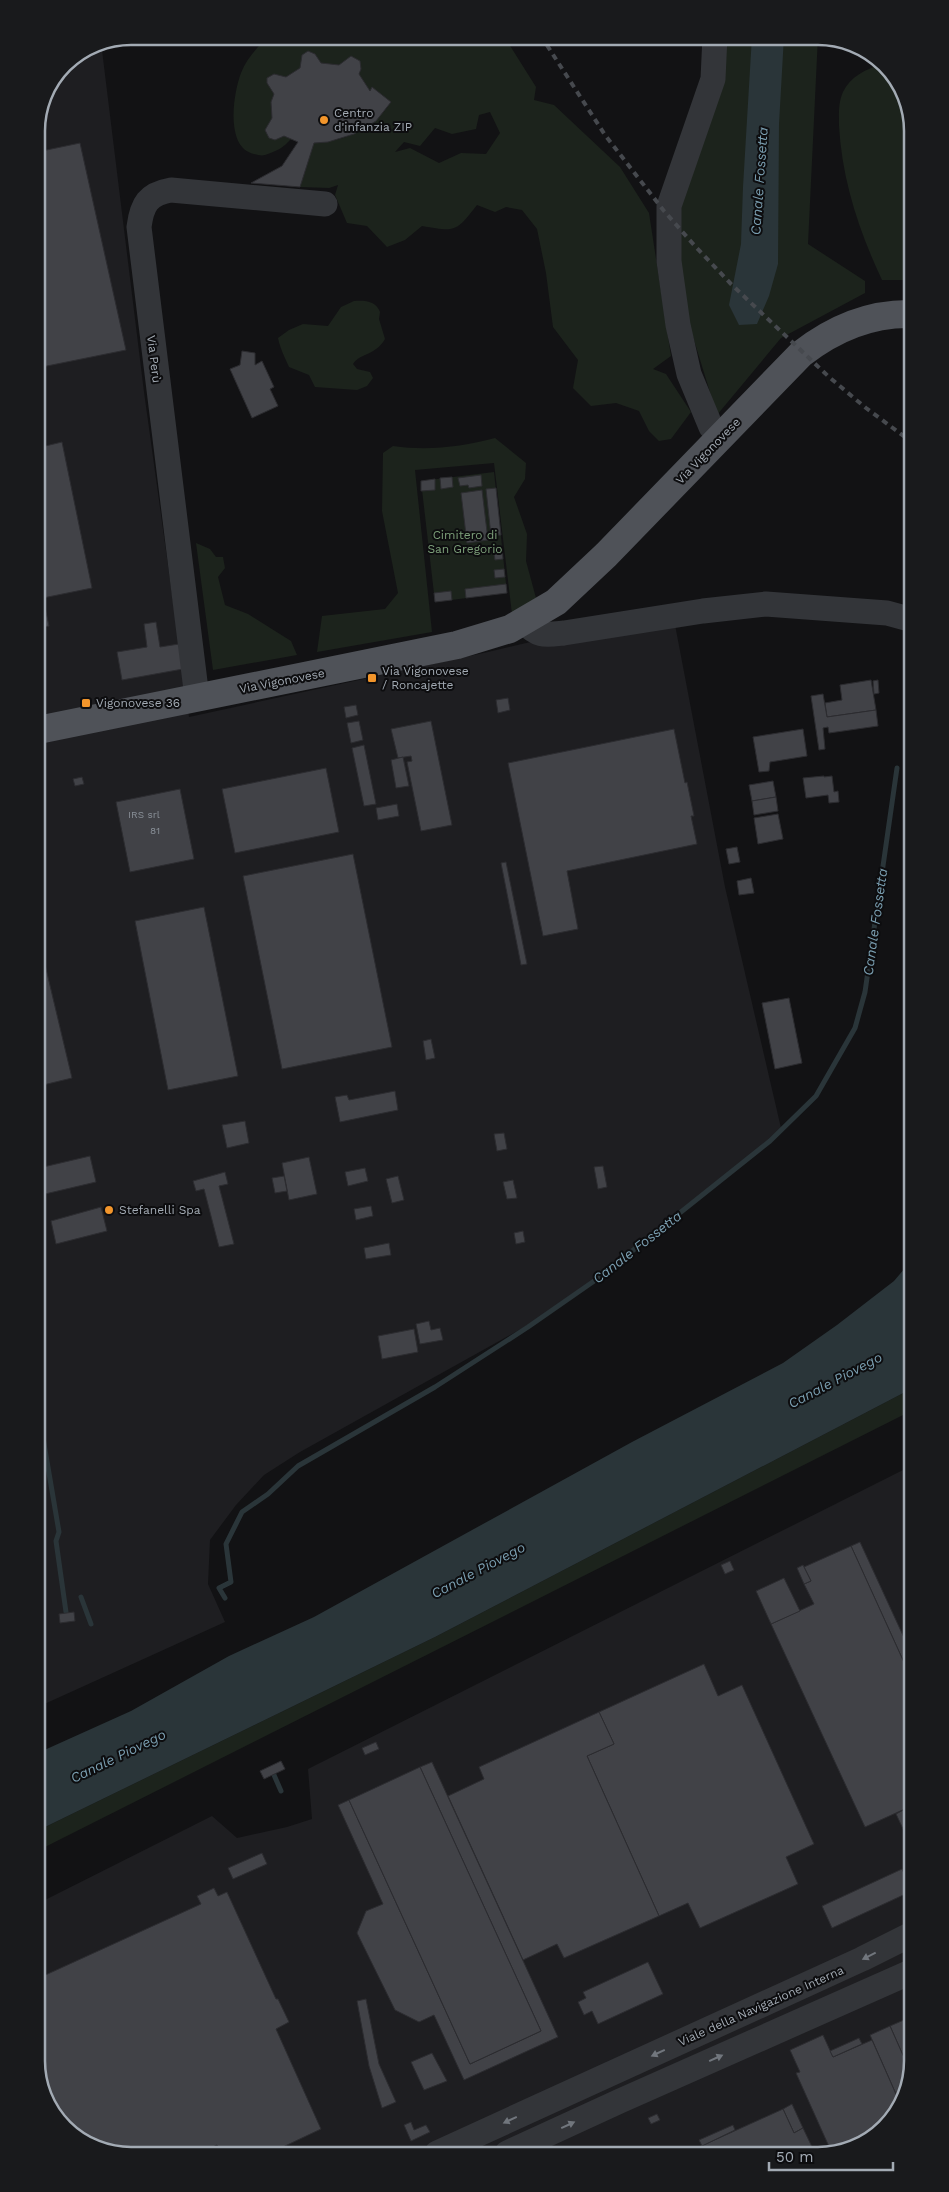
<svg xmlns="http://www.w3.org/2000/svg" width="949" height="2192" viewBox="0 0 949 2192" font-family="'Work Sans',sans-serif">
  <rect width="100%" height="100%" fill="#121214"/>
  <!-- built -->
  <g fill="#1e1e21">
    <polygon points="101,42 144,392 189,717 488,652 672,609 725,887 781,1128 769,1140 596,1278 528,1325 300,1452 264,1475 236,1505 210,1540 208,1584 225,1622 40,1706 36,125 64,64 95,43"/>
    <polygon points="911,1466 913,2061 893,2118 848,2151 124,2156 73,2136 41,2091 41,1902 212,1816 237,1838 287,1827 312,1819 308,1769"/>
  </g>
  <!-- green -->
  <g fill="#1c231c" fill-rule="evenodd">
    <path d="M268,36H504L536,87L534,100L554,105L620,167L649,213L671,356L653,369L666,374L691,412L671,439L659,441L649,431L639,411L616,403L591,406L573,388L578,360L553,327L546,273L537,229L522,210L506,207L495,212L477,205C456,232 456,232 422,226L405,240L387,247L367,226L347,223L335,195L338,185L329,188L300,187L314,143C345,142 374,128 391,102L372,87L370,91L359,74L361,69L359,61L351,56L339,65L321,63L315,54L308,51L302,55L300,68L286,77L274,74L267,78V83L274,94L271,102L272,118L265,130L269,138L275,140L284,136L291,139C283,148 277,151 265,155C261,156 259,155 254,154C225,148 233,94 241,73C247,58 257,48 268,36ZM490,112L500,133L486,154L461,153L439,163L410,148L395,152L404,142L420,146L435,128L452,134L476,129L479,115Z"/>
    <polygon points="726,36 818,36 808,244 865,281 865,293 781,338 717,415 682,301 672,208"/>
    <path d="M882,64L908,101V280H882C859,231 842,180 839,126C839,115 838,103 843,92C850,77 866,69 882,64Z"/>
    <path d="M354,301C365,300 376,301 380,312L379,319L385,339C375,356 360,353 353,364L357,369L370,372L373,378L367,386L357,390L315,387L309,375L289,367C285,358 280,348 278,338L289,330L303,324L328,326L341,307Z"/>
    <path d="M495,438L526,463L525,479L514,497L527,534L526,561L536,598L512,614L494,463L415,470L432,632L317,652L322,616L385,609L398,593L382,511L383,453L393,446C428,451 461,447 495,438Z"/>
    <polygon points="494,472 507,593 435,602 421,481"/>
    <polygon points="196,543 210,549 216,557 223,557 225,568 218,577 225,605 248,614 291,641 297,655 213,670"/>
    <polygon points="911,1389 911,1411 41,1849 41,1829 435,1637"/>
  </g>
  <!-- water -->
  <g fill="#2a3539">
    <polygon points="752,36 784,36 779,124 778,264 769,296 757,324 739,325 729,305 741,244 743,187"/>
    <polygon points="911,1261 911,1389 435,1637 41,1829 40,1752 131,1711 229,1656 314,1617 632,1442 783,1363 837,1325 894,1281"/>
  </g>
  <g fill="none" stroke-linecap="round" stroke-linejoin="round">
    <!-- stream -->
    <g stroke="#2a3539" stroke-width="5">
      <polyline points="40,1420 59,1532 56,1541 66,1612"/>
      <polyline points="81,1597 91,1624"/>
      <polyline points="225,1598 219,1588 231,1582 226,1544 242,1512 268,1494 298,1466 435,1387 528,1327 597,1279 770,1141 816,1096 855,1028 865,992 897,768"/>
      <polyline points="274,1775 281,1791"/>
    </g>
  </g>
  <!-- building -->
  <g fill="#414247" stroke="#2c2c30">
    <polygon points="308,51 315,54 321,63 339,65 351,56 360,61 361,69 359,74 370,91 372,87 391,102 376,121 354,134 328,142 314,143 300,187 251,183 282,166 298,142 284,136 275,140 269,138 265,130 272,118 271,102 274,94 267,83 267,78 274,74 286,77 300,68 302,55"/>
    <polygon points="80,143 126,350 37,368 37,152"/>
    <polygon points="242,351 255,353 255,365 262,361 274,387 270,389 278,406 252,418 230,369 240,365"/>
    <polygon points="62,442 92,588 43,598 49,626 38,628 37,448"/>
    <polygon points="481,475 482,486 469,488 468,485 460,486 458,478"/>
    <polygon points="452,477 453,487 441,489 440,478"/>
    <polygon points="435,479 435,490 421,491 421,481"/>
    <polygon points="496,488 501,535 491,536 486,489"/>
    <polygon points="482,490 488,540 467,543 461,493"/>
    <polygon points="502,547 503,559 495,560 493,548"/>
    <polygon points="504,569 505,577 495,578 494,570"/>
    <polygon points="506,584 507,593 466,598 465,589"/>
    <polygon points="451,591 452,600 435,602 434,593"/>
    <polygon points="156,622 160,647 179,644 183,669 122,680 117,652 147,647 144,624"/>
    <polygon points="871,680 876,710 827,717 825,703 842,700 840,685"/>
    <polygon points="878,680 879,693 874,694 873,681"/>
    <polygon points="823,694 827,717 876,710 878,726 829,733 828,727 823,728 825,749 819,750 811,696"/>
    <polygon points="508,698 510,710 498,713 496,700"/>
    <polygon points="356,705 358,715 346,718 344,707"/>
    <polygon points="359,721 363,740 351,743 347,723"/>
    <polygon points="431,721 452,825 421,831 407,762 412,761 411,756 398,758 391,729"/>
    <polygon points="674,729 685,783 687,782 694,816 691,816 697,844 567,871 578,929 543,936 508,763"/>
    <polygon points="803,729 807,756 770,762 769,771 759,772 753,737"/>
    <polygon points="364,745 376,804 364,806 352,748"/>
    <polygon points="403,757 409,786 396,788 391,760"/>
    <polygon points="326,768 339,832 235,853 222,789"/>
    <polygon points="824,776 824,777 832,776 834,792 838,791 839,802 829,803 828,795 806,798 803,778"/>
    <polygon points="82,777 84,784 75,786 73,779"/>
    <polygon points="773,781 776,797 752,801 749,785"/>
    <polygon points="180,789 194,859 130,872 116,802"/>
    <polygon points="776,797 778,811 754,815 752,801"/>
    <polygon points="397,804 399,816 378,820 376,808"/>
    <polygon points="778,814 783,839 758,844 754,818"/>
    <polygon points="737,847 740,862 729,864 726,849"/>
    <polygon points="353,854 392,1047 282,1069 243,876"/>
    <polygon points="506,862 527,964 521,965 501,863"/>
    <polygon points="751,878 754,893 739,895 737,881"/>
    <polygon points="204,907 238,1076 168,1090 135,921"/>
    <polygon points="38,935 72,1078 39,1086"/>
    <polygon points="789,998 802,1063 775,1069 762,1003"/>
    <polygon points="431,1039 435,1058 426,1060 423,1041"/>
    <polygon points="395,1091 398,1110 340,1122 335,1097 347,1095 349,1100"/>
    <polygon points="245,1121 249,1143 227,1148 222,1125"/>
    <polygon points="504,1133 507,1149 497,1151 494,1134"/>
    <polygon points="90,1156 96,1182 45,1194 39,1168"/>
    <polygon points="309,1157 317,1194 289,1200 282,1163"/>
    <polygon points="603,1166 607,1187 598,1189 594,1167"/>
    <polygon points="365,1168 368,1181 348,1186 345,1172"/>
    <polygon points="225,1172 228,1184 219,1186 234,1244 219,1247 204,1189 196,1191 193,1181"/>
    <polygon points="284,1176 287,1191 275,1193 272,1178"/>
    <polygon points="398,1176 404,1200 392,1203 386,1179"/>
    <polygon points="513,1180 517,1198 507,1199 503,1182"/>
    <polygon points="371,1206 373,1216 356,1220 354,1209"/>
    <polygon points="101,1207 107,1231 56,1244 51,1221"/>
    <polygon points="523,1231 525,1242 516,1244 514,1233"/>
    <polygon points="389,1243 391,1255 366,1259 364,1248"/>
    <polygon points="429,1321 431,1330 440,1328 443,1340 420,1344 416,1324"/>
    <polygon points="414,1329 418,1352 382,1359 378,1336"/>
    <polygon points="860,1542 912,1655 912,1680 851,1546"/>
    <polygon points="851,1546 912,1680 912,1819 907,1808 865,1827 771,1624 814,1604 804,1584 811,1581 804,1567"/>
    <polygon points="730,1561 734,1570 725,1574 721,1565"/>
    <polygon points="803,1565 811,1581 804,1584 797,1568"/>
    <polygon points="784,1578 800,1611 771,1624 756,1591"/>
    <polygon points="74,1612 75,1621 60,1623 59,1614"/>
    <polygon points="704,1664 718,1696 742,1685 814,1844 786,1857 798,1884 700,1928 688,1903 659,1916 587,1756 614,1744 599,1712"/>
    <polygon points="599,1712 614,1744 587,1756 659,1916 564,1958 557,1944 523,1960 448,1796 484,1779 479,1767"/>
    <polygon points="376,1742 379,1749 365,1755 362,1748"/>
    <polygon points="281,1761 285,1769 264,1779 260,1771"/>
    <polygon points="432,1762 558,2037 464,2080 434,2015 419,2022 395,2010 357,1933 366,1911 383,1904 338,1805 349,1800 470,2064 541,2031 420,1767"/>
    <polygon points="420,1767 541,2031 470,2064 349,1800"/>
    <polygon points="907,1808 912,1819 912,1848 896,1814"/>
    <polygon points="262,1853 267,1864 233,1879 228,1868"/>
    <polygon points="902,1869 912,1891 832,1928 822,1906"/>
    <polygon points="214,1888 218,1896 227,1892 276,1999 278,1999 289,2022 276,2029 321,2129 266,2155 222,2155 217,2145 195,2155 124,2156 73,2136 59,2116 41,2077 41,1977 201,1904 197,1896"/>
    <polygon points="648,1962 663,1994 598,2024 592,2011 584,2015 578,2002 586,1998 583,1992"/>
    <polygon points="366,1999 379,2064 396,2102 382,2108 369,2066 357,2001"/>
    <polygon points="913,2016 913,2061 910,2071 890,2026"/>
    <polygon points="890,2026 910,2071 899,2101 870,2035"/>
    <polygon points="823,2035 833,2057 872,2040 899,2101 893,2118 848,2151 831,2151 796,2073 800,2072 790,2050"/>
    <polygon points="859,2038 862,2044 833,2057 830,2051"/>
    <polygon points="432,2053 447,2081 424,2090 411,2062"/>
    <polygon points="792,2104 803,2128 794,2133 783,2109"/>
    <polygon points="783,2109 794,2133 803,2128 814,2151 688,2152"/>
    <polygon points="657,2114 660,2120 651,2124 648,2118"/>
    <polygon points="411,2122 414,2130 426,2125 430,2132 411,2141 404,2125"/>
    <polygon points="733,2125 735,2130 702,2146 699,2140"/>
  </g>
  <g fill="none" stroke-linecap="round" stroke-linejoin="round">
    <!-- minor -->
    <g stroke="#333539" stroke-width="25">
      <polyline points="715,36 713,79 669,206 669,261 678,325 689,374 711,427 721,437"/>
      <path d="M524,622C538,637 545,635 564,633L703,611L766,604L887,613L909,619"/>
      <path d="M197,698L139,227C142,204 148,194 171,190L325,204"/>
      <polyline points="437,2153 862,1959 912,1934"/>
      <polyline points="507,2153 620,2101 913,1971"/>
    </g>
    <!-- major -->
    <path stroke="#4f5258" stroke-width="28" d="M38,730L457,645L510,629L556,602L606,555L801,354C833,329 867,314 908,314"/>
    <!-- rail -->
    <polyline stroke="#46494e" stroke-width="4" stroke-dasharray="6 5" stroke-linecap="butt" points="541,36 605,135 664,211 694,245 731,284 829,377 866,408 909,440"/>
  </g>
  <!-- one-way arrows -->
  <defs><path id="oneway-solid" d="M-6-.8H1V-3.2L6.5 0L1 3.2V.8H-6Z" transform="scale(1.25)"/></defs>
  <g fill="#71767d">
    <use href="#oneway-solid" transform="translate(869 1956) rotate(153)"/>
    <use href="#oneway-solid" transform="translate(658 2053) rotate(155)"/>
    <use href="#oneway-solid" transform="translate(716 2058) rotate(-24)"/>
    <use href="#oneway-solid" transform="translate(510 2120) rotate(155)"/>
    <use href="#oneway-solid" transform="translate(568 2125) rotate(-25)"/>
  </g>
  <!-- markers -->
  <g fill="#f2952b" stroke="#0d0d0f" stroke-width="2">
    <circle cx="324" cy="120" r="5"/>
    <rect x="367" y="673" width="10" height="10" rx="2.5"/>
    <rect x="81" y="698" width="10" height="10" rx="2.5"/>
    <circle cx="109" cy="1210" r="5"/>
  </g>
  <g text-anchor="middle" stroke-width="4" stroke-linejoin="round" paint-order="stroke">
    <!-- number labels -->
    <g font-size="10" fill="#8a9199">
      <text x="144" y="818">IRS srl</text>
      <text x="155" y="834">81</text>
    </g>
    <!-- poi labels -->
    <g font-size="12" fill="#a3abb4" stroke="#0d0d0f" text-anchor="start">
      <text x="334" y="117">Centro<tspan x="334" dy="14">d'infanzia ZIP</tspan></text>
      <text x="382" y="675">Via Vigonovese<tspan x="382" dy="14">/ Roncajette</tspan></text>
      <text x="96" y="707">Vigonovese 36</text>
      <text x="119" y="1214">Stefanelli Spa</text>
    </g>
    <!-- street labels -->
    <g font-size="12" fill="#a3abb4" stroke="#0d0d0f">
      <text transform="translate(154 359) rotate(83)" y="4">Via Perù</text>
      <text transform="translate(708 451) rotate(-46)" y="4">Via Vigonovese</text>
      <text transform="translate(282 681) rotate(-11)" y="4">Via Vigonovese</text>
      <text transform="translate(761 2006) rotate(-24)" y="4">Viale della Navigazione Interna</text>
    </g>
    <!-- park labels -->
    <g font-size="12" fill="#7da07a" stroke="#0d0d0f">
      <text x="465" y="539">Cimitero di<tspan x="465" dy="14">San Gregorio</tspan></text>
    </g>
    <!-- water labels -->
    <g font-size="14" font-style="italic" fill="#7a9eb0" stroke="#0d0d0f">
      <text transform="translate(759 181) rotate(-86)" y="5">Canale Fossetta</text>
      <text transform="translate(875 922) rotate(-82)" y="5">Canale Fossetta</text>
      <text transform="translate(637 1247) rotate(-38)" y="5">Canale Fossetta</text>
      <text transform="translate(835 1380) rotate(-28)" y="5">Canale Piovego</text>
      <text transform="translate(478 1570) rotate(-28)" y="5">Canale Piovego</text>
      <text transform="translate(118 1756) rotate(-26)" y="5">Canale Piovego</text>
    </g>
  </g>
  <!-- crop -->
  <path d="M0 0H949V2192H0ZM131 45H818A86 86 0 0 1 904 131V2061A86 86 0 0 1 818 2147H131A86 86 0 0 1 45 2061V131A86 86 0 0 1 131 45Z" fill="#191a1c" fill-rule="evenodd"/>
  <path fill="none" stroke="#a3abb4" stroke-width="2.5" d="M131 45H818A86 86 0 0 1 904 131V2061A86 86 0 0 1 818 2147H131A86 86 0 0 1 45 2061V131A86 86 0 0 1 131 45Z"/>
  <!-- scale -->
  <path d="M769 2162v8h124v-8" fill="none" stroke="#a3abb4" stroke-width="2.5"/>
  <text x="776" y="2162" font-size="15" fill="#a3abb4" stroke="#0d0d0f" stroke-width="4" paint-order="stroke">50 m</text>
</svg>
